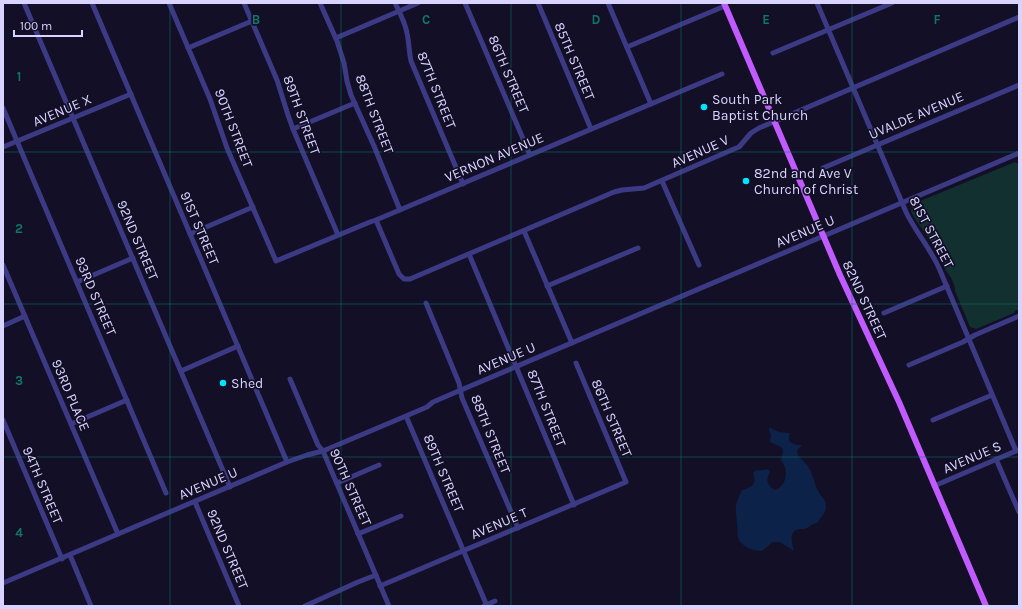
<svg xmlns="http://www.w3.org/2000/svg" width="1022" height="609" viewBox="0 0 1022 609" font-family="Karla,sans-serif">
  <rect width="100%" height="100%" fill="#130f26"/>
  <!-- green -->
  <path fill="#12302f" d="M1015,162L1019,164V309L1015,311L1014,313L976,329L970,327L955,291C955,284 951,277 947,272C943,267 942,260 939,254C931,240 920,227 911,212L913,204Z"/>
  <!-- water -->
  <path fill="#0c2248" d="M769,427L779,432L790,433C786,443 793,445 802,445L797,450C798,458 802,459 807,465C813,473 814,483 818,491C821,497 827,500 826,507C826,513 820,519 817,523C812,524 809,527 805,529C803,529 801,529 799,529C788,532 792,543 794,551L780,542H773L762,551C753,551 741,547 738,537C737,533 738,528 737,524C737,518 735,512 736,505C737,500 740,495 742,490C753,487 757,484 753,472C757,469 763,471 768,469L770,472C766,480 766,485 775,490C786,487 790,469 781,461L783,450L781,447L770,442L771,435L769,430Z"/>
  <g fill="none" stroke-linecap="round" stroke-linejoin="round">
    <!-- minor -->
    <g stroke="#3d3a85" stroke-width="5">
      <polyline points="24,3 230,487"/>
      <polyline points="92,3 287,462"/>
      <polyline points="169,3 210,99 227,148 276,261 370,222 376,220 722,74"/>
      <polyline points="244,3 277,80 288,115 293,129 338,235"/>
      <polyline points="320,3 337,41 344,63 347,81 351,95 374,146 400,210"/>
      <path d="M395,3C400,13 405,22 407,33C409,42 409,52 411,61L463,184"/>
      <polyline points="465,3 530,155"/>
      <polyline points="538,3 591,129"/>
      <polyline points="608,3 651,104"/>
      <path d="M817,3L906,212C915,231 930,248 939,268L1016,451"/>
      <polyline points="336,38 418,3"/>
      <polyline points="627,47 725,6"/>
      <polyline points="188,48 252,21"/>
      <polyline points="773,53 892,3"/>
      <polyline points="3,108 166,493"/>
      <polyline points="293,129 355,103"/>
      <polyline points="3,147 131,94"/>
      <polyline points="823,168 1019,85"/>
      <polyline points="662,181 699,265"/>
      <polyline points="376,220 399,274 404,279 410,279 614,192 622,190 644,188 734,149 739,147 751,133 759,128 1019,17"/>
      <polyline points="524,231 572,343"/>
      <polyline points="190,234 253,207"/>
      <polyline points="469,254 574,505"/>
      <polyline points="3,265 118,534"/>
      <polyline points="77,282 133,258"/>
      <polyline points="547,286 638,248"/>
      <polyline points="426,303 459,383 462,398 518,528"/>
      <polyline points="884,313 947,286"/>
      <polyline points="3,326 25,316"/>
      <polyline points="909,365 963,342 975,335 1019,316"/>
      <polyline points="181,371 238,346"/>
      <polyline points="290,379 318,445 323,451 389,606"/>
      <polyline points="406,416 487,606"/>
      <polyline points="3,420 62,559"/>
      <polyline points="933,420 992,395"/>
      <polyline points="71,424 127,400"/>
      <polyline points="996,459 1019,512"/>
      <polyline points="337,483 379,465"/>
      <polyline points="934,486 1018,450"/>
      <polyline points="195,502 239,606"/>
      <polyline points="358,534 401,516"/>
      <polyline points="70,555 91,606"/>
      <polyline points="3,583 287,462 307,455 323,451 406,416 427,407 433,402 461,390 1019,153"/>
      <polyline points="380,586 626,482 576,363"/>
      <polyline points="305,606 358,582 376,575"/>
      <polyline points="484,606 495,601"/>
    </g>
    <!-- major -->
    <polyline stroke="#c25bff" stroke-width="6" points="724,3 840,275 899,402 986,606"/>
  </g>
  <!-- grid -->
  <path fill="none" stroke="#0f766e" stroke-width="1" stroke-opacity="0.55" d="M170,3V606M341,3V606M511,3V606M681,3V606M852,3V606M3,152H1019M3,304H1019M3,457H1019"/>
  <!-- markers -->
  <g fill="#00e5ff" stroke="#130f26" stroke-width="1.5">
    <circle cx="704" cy="107" r="4"/>
    <circle cx="746" cy="181" r="4"/>
    <circle cx="223" cy="383" r="4"/>
  </g>
  <g text-anchor="middle" stroke-width="3.5" stroke-linejoin="round" paint-order="stroke">
    <!-- street labels -->
    <g font-size="14" fill="#d9d4ff" stroke="#130f26">
      <text transform="translate(575 61) rotate(67)" y="5">85TH STREET</text>
      <text transform="translate(509 74) rotate(67)" y="5">86TH STREET</text>
      <text transform="translate(437 90) rotate(68)" y="5">87TH STREET</text>
      <text transform="translate(62 110) rotate(-23)" y="5">AVENUE X</text>
      <text transform="translate(375 114) rotate(69)" y="5">88TH STREET</text>
      <text transform="translate(302 115) rotate(70)" y="5">89TH STREET</text>
      <text transform="translate(916 115) rotate(-23)" y="5">UVALDE AVENUE</text>
      <text transform="translate(234 128) rotate(69)" y="5">90TH STREET</text>
      <text transform="translate(700 151) rotate(-24)" y="5">AVENUE V</text>
      <text transform="translate(494 157) rotate(-23)" y="5">VERNON AVENUE</text>
      <text transform="translate(200 228) rotate(67)" y="5">91ST STREET</text>
      <text transform="translate(805 231) rotate(-23)" y="5">AVENUE U</text>
      <text transform="translate(932 232) rotate(62)" y="5">81ST STREET</text>
      <text transform="translate(138 240) rotate(67)" y="5">92ND STREET</text>
      <text transform="translate(96 296) rotate(67)" y="5">93RD STREET</text>
      <text transform="translate(865 300) rotate(65)" y="5">82ND STREET</text>
      <text transform="translate(506 358) rotate(-23)" y="5">AVENUE U</text>
      <text transform="translate(71 395) rotate(67)" y="5">93RD PLACE</text>
      <text transform="translate(547 408) rotate(68)" y="5">87TH STREET</text>
      <text transform="translate(612 418) rotate(67)" y="5">86TH STREET</text>
      <text transform="translate(491 434) rotate(68)" y="5">88TH STREET</text>
      <text transform="translate(972 457) rotate(-23)" y="5">AVENUE S</text>
      <text transform="translate(444 473) rotate(67)" y="5">89TH STREET</text>
      <text transform="translate(208 483) rotate(-23)" y="5">AVENUE U</text>
      <text transform="translate(43 485) rotate(67)" y="5">94TH STREET</text>
      <text transform="translate(351 487) rotate(66)" y="5">90TH STREET</text>
      <text transform="translate(499 523) rotate(-23)" y="5">AVENUE T</text>
      <text transform="translate(228 549) rotate(67)" y="5">92ND STREET</text>
    </g>
    <!-- poi labels -->
    <g font-size="14" fill="#d9d4ff" stroke="#130f26" text-anchor="start">
      <text x="712" y="104">South Park<tspan x="712" dy="16">Baptist Church</tspan></text>
      <text x="754" y="178">82nd and Ave V<tspan x="754" dy="16">Church of Christ</tspan></text>
      <text x="231" y="388">Shed</text>
    </g>
  </g>
  <g font-size="13" text-anchor="middle" font-weight="bold" fill="#0f766e" stroke="#130f26" stroke-width="3.5" stroke-linejoin="round" paint-order="stroke">
    <text x="256" y="24">B</text>
    <text x="426" y="24">C</text>
    <text x="596" y="24">D</text>
    <text x="766" y="24">E</text>
    <text x="937" y="24">F</text>
    <text x="19" y="81">1</text>
    <text x="19" y="233">2</text>
    <text x="19" y="385">3</text>
    <text x="19" y="537">4</text>
  </g>
  <!-- border -->
  <rect width="1022" height="609" fill="none" stroke="#d9d4ff" stroke-width="8"/>
  <!-- scale -->
  <path d="M14 30v6h68v-6" fill="none" stroke="#d9d4ff" stroke-width="2"/>
  <text x="20" y="30" font-size="12" fill="#d9d4ff" stroke="#130f26" stroke-width="3" paint-order="stroke">100 m</text>
</svg>
